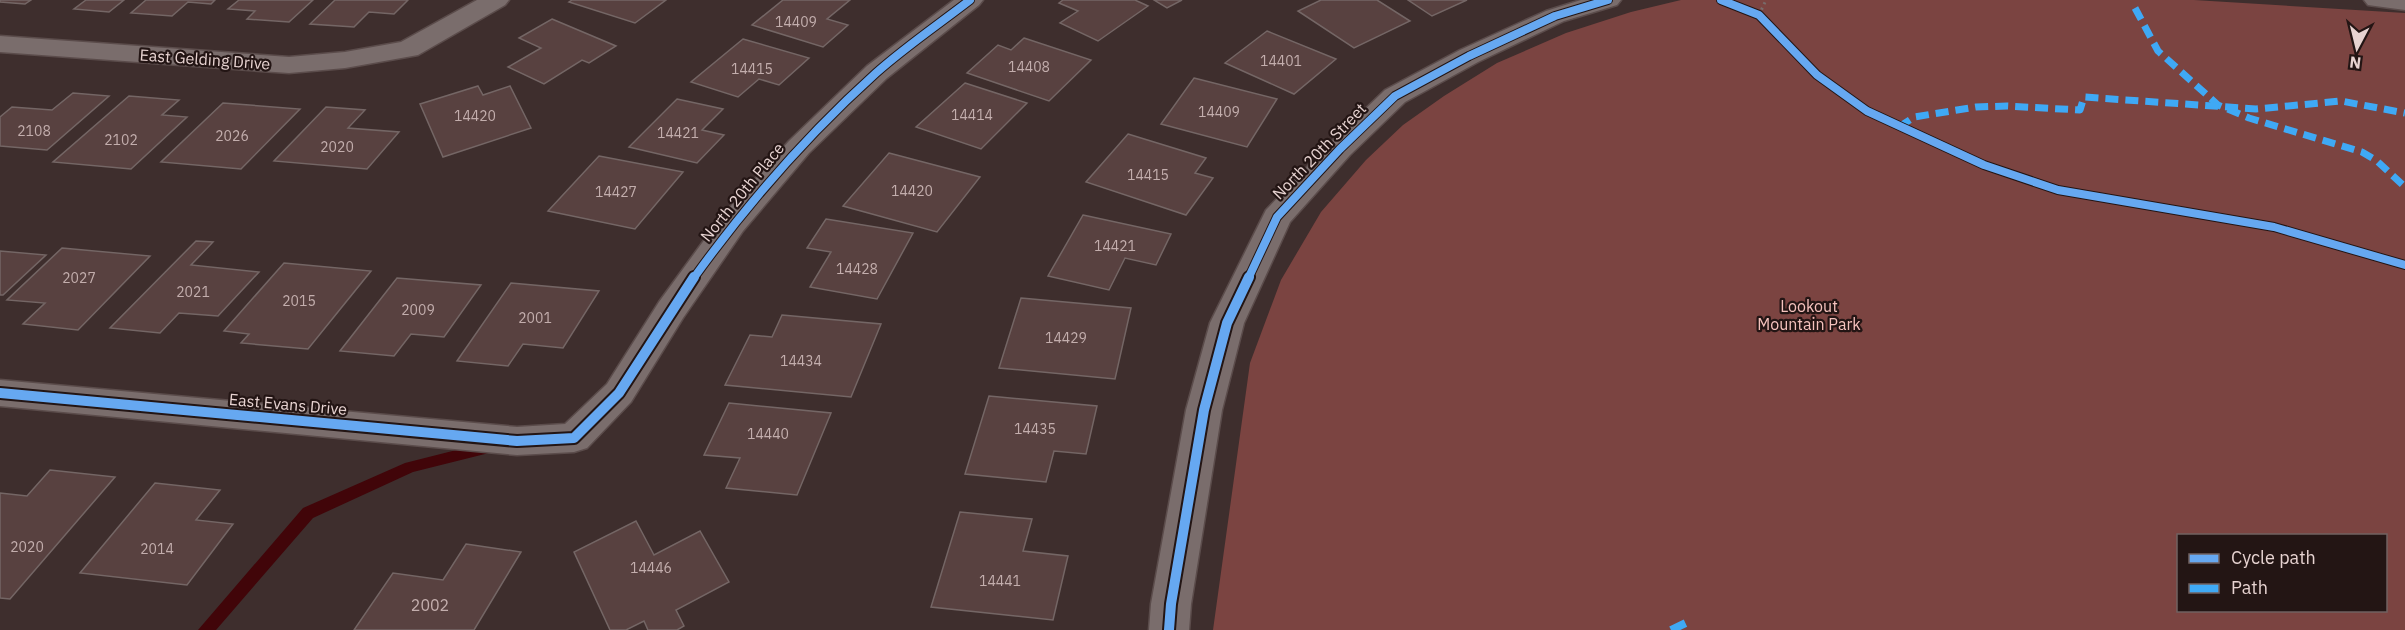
<svg xmlns="http://www.w3.org/2000/svg" width="2405" height="630" viewBox="0 0 2405 630" font-family="'IBM Plex Sans',sans-serif">
  <rect width="100%" height="100%" fill="#3e2e2d"/>
  <!-- green -->
  <path fill="#7b4441" fill-rule="evenodd" d="M1681,0H2194L2405,13V630H1213L1250,363L1281,280L1321,212L1366,160L1403,125L1444,96L1497,63L1566,33L1631,12ZM2178,536H2386V610H2178Z"/>
  <g fill="none" stroke-linecap="round" stroke-linejoin="round">
    <!-- stream -->
    <polygon fill="#410509" fill-rule="evenodd" points="492,441 497,443 499,447 497,451 413,472 313,518 216,630 198,630 303,508 405,463"/>
  </g>
  <!-- building -->
  <g fill="#584140" stroke="#746665" stroke-width="1.5">
    <polygon points="0,0 31,0 25,4 0,2"/>
    <polygon points="86,0 124,0 109,12 74,9"/>
    <polygon points="146,0 215,0 211,4 188,2 172,16 131,13"/>
    <polygon points="239,0 313,0 289,22 247,19 255,11 228,9"/>
    <polygon points="335,0 408,0 394,14 369,12 354,27 310,24"/>
    <polygon points="572,0 666,0 635,23 569,2"/>
    <polygon points="783,0 850,0 827,19 848,25 823,47 752,25"/>
    <polygon points="1063,0 1135,0 1148,6 1098,41 1060,23 1078,11 1059,3"/>
    <polygon points="1154,0 1182,0 1167,8"/>
    <polygon points="1321,0 1377,0 1410,21 1354,48 1298,11"/>
    <polygon points="1408,0 1467,0 1432,16"/>
    <polygon points="552,19 616,46 589,63 582,60 544,84 508,67 541,48 519,38"/>
    <polygon points="1267,31 1336,59 1294,94 1225,63"/>
    <polygon points="1024,38 1091,60 1049,101 967,73 998,45 1011,50"/>
    <polygon points="743,39 809,58 779,85 759,79 738,97 691,82"/>
    <polygon points="1194,78 1277,99 1247,147 1161,124"/>
    <polygon points="965,83 1027,103 981,149 916,127"/>
    <polygon points="478,86 483,95 510,86 531,128 443,157 420,104"/>
    <polygon points="73,93 109,96 47,150 0,146 0,117 12,107 52,110"/>
    <polygon points="129,96 179,100 162,115 187,117 131,169 53,162"/>
    <polygon points="677,99 723,109 702,130 724,135 697,163 629,147"/>
    <polygon points="223,103 300,109 241,169 161,162"/>
    <polygon points="326,107 365,110 348,128 399,132 367,169 274,161"/>
    <polygon points="1128,134 1206,158 1195,173 1213,178 1186,215 1086,182"/>
    <polygon points="889,153 980,177 937,232 843,206"/>
    <polygon points="599,156 683,172 635,229 548,211"/>
    <polygon points="1083,215 1171,234 1156,265 1125,258 1109,290 1048,276"/>
    <polygon points="826,219 913,233 877,299 810,287 831,252 807,248"/>
    <polygon points="196,241 213,242 191,265 259,272 218,316 179,313 160,333 110,328"/>
    <polygon points="62,248 150,256 78,330 23,324 45,303 7,300"/>
    <polygon points="0,251 46,255 3,295 0,295"/>
    <polygon points="284,263 371,271 308,349 241,343 249,334 224,331"/>
    <polygon points="397,278 481,285 444,337 411,334 394,356 340,351"/>
    <polygon points="511,283 599,291 563,348 523,344 508,366 457,361"/>
    <polygon points="1021,298 1131,308 1115,379 999,368"/>
    <polygon points="782,315 881,324 851,397 725,385 750,335 772,337"/>
    <polygon points="989,396 1097,406 1086,454 1054,451 1046,482 965,474"/>
    <polygon points="729,403 831,413 797,495 726,488 740,458 704,455"/>
    <polygon points="50,470 115,477 10,599 0,598 0,493 27,496"/>
    <polygon points="155,483 220,490 196,520 233,524 187,585 80,573"/>
    <polygon points="960,512 1032,519 1023,551 1068,556 1053,620 931,607"/>
    <polygon points="636,521 654,555 700,531 729,582 676,610 684,626 677,630 648,630 644,621 626,630 610,630 574,552"/>
    <polygon points="466,544 521,552 474,630 354,630 393,573 443,580"/>
  </g>
  <g fill="none" stroke-linecap="round" stroke-linejoin="round">
    <defs>
      <g id="street">
        <polygon points="477,0 509,0 505,5 418,55 345,68 289,73 0,52 0,36 289,57 345,52 401,42"/>
        <polygon points="954,0 983,0 979,5 887,78 809,153 743,231 683,318 631,402 587,448 574,452 517,455 0,406 0,380 517,427 565,424 607,384 659,302 721,217 789,141 867,66"/>
        <polygon points="1581,0 1621,0 1617,5 1564,21 1478,62 1405,102 1350,155 1290,222 1244,323 1222,410 1191,604 1189,630 1149,630 1151,604 1186,410 1210,323 1266,210 1330,143 1385,90 1460,50 1546,11"/>
        <polygon points="2364,0 2405,0 2405,10 2368,5"/>
      </g>
    </defs>
    <!-- street casing -->
    <use href="#street" stroke="#5b4c4b" stroke-width="3"/>
    <!-- path -->
    <g stroke="#786c6b" stroke-width="3" stroke-dasharray="2 4" stroke-linecap="butt">
      <polyline points="1721,0 1759,15 1817,75 1867,111 1984,165 2058,190 2274,227 2405,265"/>
      <polyline points="1759,15 1766,0"/>
    </g>
    <!-- street -->
    <use href="#street" fill="#7a6d6c" fill-rule="evenodd"/>
    <!-- quiet-far1 -->
    <g stroke="#3fa9f5" stroke-width="7" stroke-dasharray="13 7" stroke-linecap="butt">
      <polyline points="2135,8 2158,51 2218,105 2249,118 2362,152 2377,161 2405,187"/>
      <polyline points="1899,127 1914,117 1976,107 2007,106 2080,110 2084,97 2256,109 2341,101 2405,113"/>
    </g>
    <!-- quiet -->
    <polyline stroke="#3fa9f5" stroke-width="8" stroke-dasharray="16 8" stroke-linecap="butt" points="1671,630 1692,620"/>
    <defs>
      <g id="cycleway-far1">
        <polyline points="1721,0 1759,15 1817,75 1867,111 1984,165 2058,190 2274,227 2405,265"/>
        <path d="M693,279C747,204 807,135 876,73C905,47 939,24 970,0"/>
        <polyline points="1248,279 1277,217 1340,149 1395,96 1469,56 1555,16 1608,0"/>
      </g>
      <g id="cycleway">
        <polyline points="0,393 517,441 574,438 619,393 694,277"/>
        <polyline points="1169,630 1171,604 1204,410 1227,323 1249,277"/>
      </g>
    </defs>
    <!-- cycleway-far1 casing -->
    <use href="#cycleway-far1" stroke="#231514" stroke-width="10"/>
    <!-- cycleway casing -->
    <use href="#cycleway" stroke="#231514" stroke-width="14"/>
    <!-- cycleway-far1 -->
    <use href="#cycleway-far1" stroke="#66a8f1" stroke-width="8"/>
    <!-- cycleway -->
    <use href="#cycleway" stroke="#66a8f1" stroke-width="10"/>
  </g>
  <g text-anchor="middle" stroke-width="4.5" stroke-linejoin="round" paint-order="stroke">
    <!-- number labels -->
    <g font-size="14" fill="#c3aead">
      <text x="796" y="27">14409</text>
      <text x="1281" y="66">14401</text>
      <text x="1029" y="72">14408</text>
      <text x="752" y="74">14415</text>
      <text x="1219" y="117">14409</text>
      <text x="972" y="120">14414</text>
      <text x="475" y="121">14420</text>
      <text x="34" y="136">2108</text>
      <text x="678" y="138">14421</text>
      <text x="232" y="141">2026</text>
      <text x="121" y="145">2102</text>
      <text x="337" y="152">2020</text>
      <text x="1148" y="180">14415</text>
      <text x="912" y="196">14420</text>
      <text x="616" y="197">14427</text>
      <text x="1115" y="251">14421</text>
      <text x="857" y="274">14428</text>
      <text x="79" y="283">2027</text>
      <text x="193" y="297">2021</text>
      <text x="299" y="306">2015</text>
      <text x="418" y="315">2009</text>
      <text x="535" y="323">2001</text>
      <text x="1066" y="343">14429</text>
      <text x="801" y="366">14434</text>
      <text x="1035" y="434">14435</text>
      <text x="768" y="439">14440</text>
      <text x="27" y="552">2020</text>
      <text x="157" y="554">2014</text>
      <text x="651" y="573">14446</text>
      <text x="1000" y="586">14441</text>
    </g>
    <!-- street labels -->
    <g font-size="16" fill="#e7d3d1" stroke="#231514">
      <text transform="translate(205 59) rotate(4)" y="6">East Gelding Drive</text>
      <text transform="translate(1319 151) rotate(-46)" y="6">North 20th Street</text>
      <text transform="translate(742 192) rotate(-51)" y="6">North 20th Place</text>
      <text transform="translate(288 404) rotate(5)" y="6">East Evans Drive</text>
    </g>
    <!-- park labels -->
    <g font-size="16" fill="#f5c2bd" stroke="#231514">
      <text x="1809" y="312">Lookout<tspan x="1809" dy="18">Mountain Park</tspan></text>
    </g>
    <!-- near-number labels -->
    <g font-size="16" fill="#c3aead">
      <text x="430" y="611">2002</text>
    </g>
  </g>
  <!-- legend -->
  <rect x="2177" y="534" width="210" height="78" fill="#231514" stroke="#716160" stroke-width="1.5"/>
  <rect x="2189" y="554" width="30" height="9" fill="#66a8f1" stroke="#716160" stroke-width="1.5"/>
  <text x="2231" y="564" font-size="18" fill="#e7d3d1">Cycle path</text>
  <rect x="2189" y="584" width="30" height="9" fill="#3fa9f5" stroke="#716160" stroke-width="1.5"/>
  <text x="2231" y="594" font-size="18" fill="#e7d3d1">Path</text>
  <!-- north arrow -->
  <g transform="translate(2357 48) rotate(187)" stroke="#231514" stroke-width="4.5" paint-order="stroke">
  <path d="M0-4.5L10 22L0 15L-10 22Z" fill="#e7d3d1"/>
  <text y="-9" font-size="16" font-weight="bold" text-anchor="middle" fill="#e7d3d1">N</text>
  </g>
</svg>
